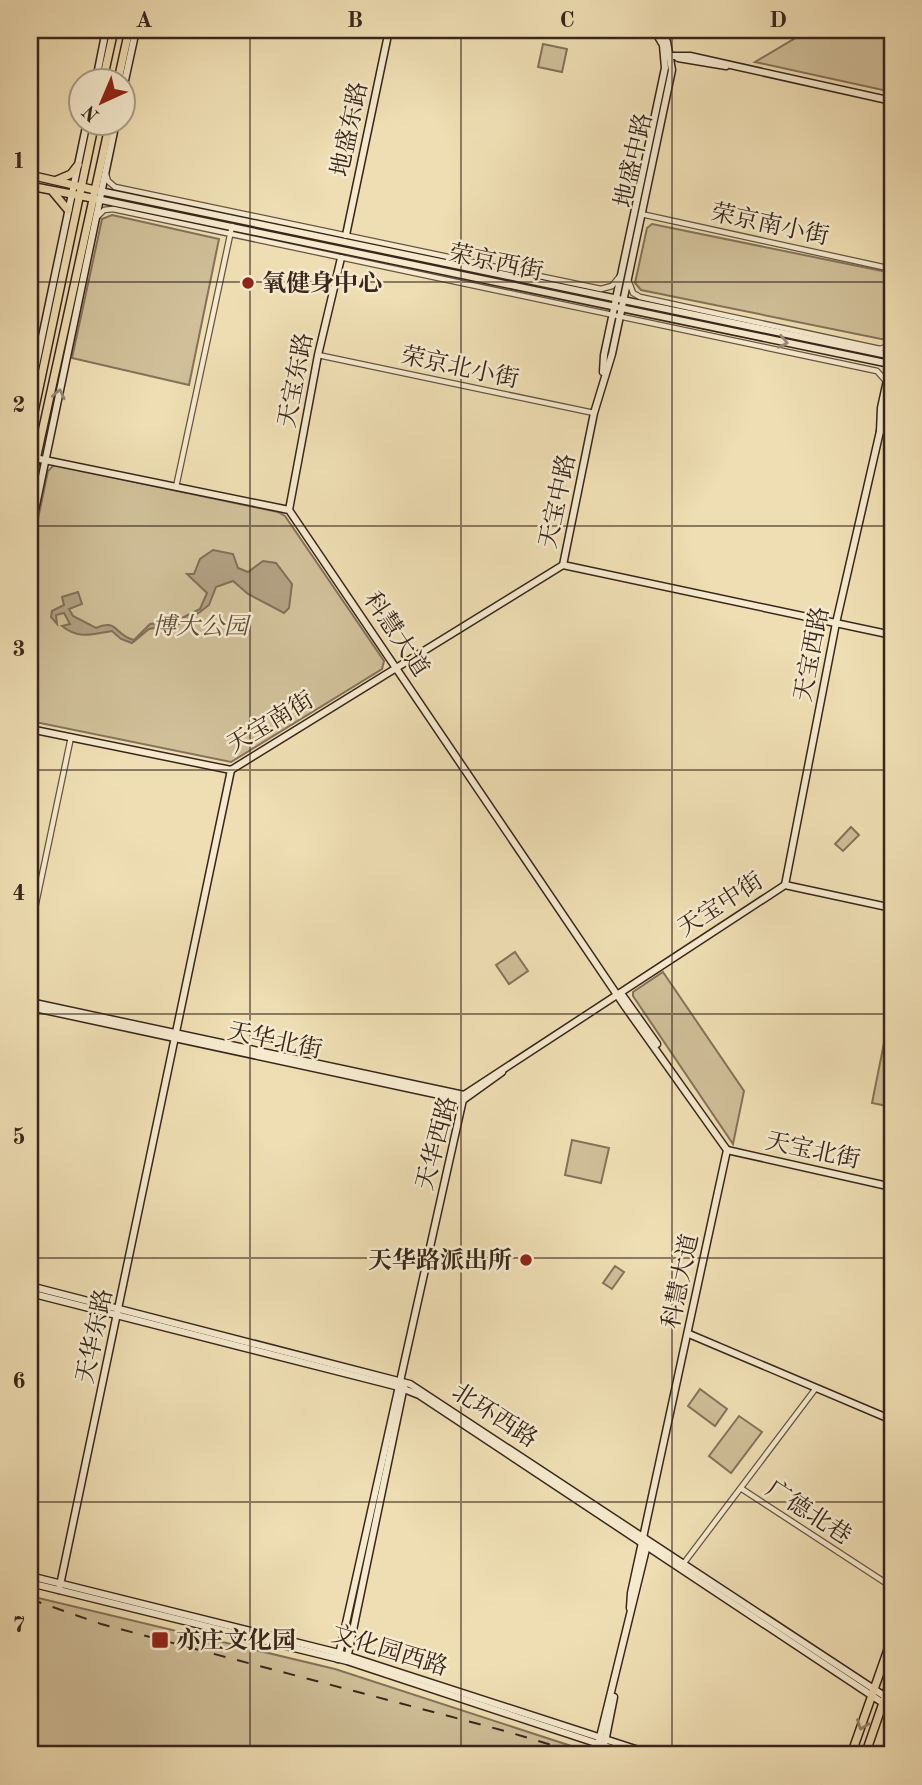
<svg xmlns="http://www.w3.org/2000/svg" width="922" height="1785" viewBox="0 0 922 1785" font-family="'Old Standard TT','Noto Serif SC',serif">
  <rect width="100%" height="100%" fill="#efdeb3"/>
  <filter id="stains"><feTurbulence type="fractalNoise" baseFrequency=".00286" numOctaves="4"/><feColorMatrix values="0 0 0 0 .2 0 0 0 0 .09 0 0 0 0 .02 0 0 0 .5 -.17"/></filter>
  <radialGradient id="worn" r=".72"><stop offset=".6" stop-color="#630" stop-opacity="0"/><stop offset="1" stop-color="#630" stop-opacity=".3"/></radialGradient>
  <!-- green -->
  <g fill="#d0bf99" stroke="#84725a" stroke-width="2">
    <polygon points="809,30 892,30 892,92 755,62"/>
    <polygon points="543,44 567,49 562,72 538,67"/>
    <polygon points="112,215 219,239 189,385 72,358 102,219"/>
    <polygon points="652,224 892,273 890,337 886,340 641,290 635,283 647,228"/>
    <polygon points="54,465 278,512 285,516 384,661 382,669 231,762 30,721 30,557 48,471"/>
    <polygon points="851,827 859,835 843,851 835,844"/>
    <polygon points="515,952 528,971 509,984 496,965"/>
    <polygon points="663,972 744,1091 733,1144 633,996 633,992"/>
    <polygon points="886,1033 892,1035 892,1107 872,1103"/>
    <polygon points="572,1140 609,1148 601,1183 565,1175"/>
    <polygon points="615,1266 624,1272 612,1289 603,1283"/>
    <polygon points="700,1389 727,1409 715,1426 688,1406"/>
    <polygon points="739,1416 762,1432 731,1473 709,1456"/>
    <polygon points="30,1596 335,1669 599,1755 30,1755"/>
  </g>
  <!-- water -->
  <path fill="#b19f80" stroke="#816f58" stroke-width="2" d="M213,550L233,554L238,568L248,572L263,561L276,563L292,584L289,608L284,613L248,594L233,581L216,587L209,605L200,612L179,624L149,629L132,643L121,639L112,631C93,634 79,640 62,626L70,624L64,613L56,615L57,624L51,617L52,611L64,605L62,597L78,592L82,604L69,609L73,616L96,628C118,618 114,635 134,640L150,624L176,621L200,609L207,593L187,574H194L200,559Z"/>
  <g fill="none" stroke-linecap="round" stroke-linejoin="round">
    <defs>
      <g id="street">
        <polyline points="106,174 108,181 115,187 601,289 612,286 620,276"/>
        <polyline points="641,214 892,269"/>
        <polyline points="97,217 104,210 113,209 877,371 885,380"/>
        <polyline points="629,282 633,293 640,297 880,349 892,345"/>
        <polyline points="318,355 594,413"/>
        <polyline points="176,487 232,226"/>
        <polyline points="30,932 71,737"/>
        <polyline points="742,1489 892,1587"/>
        <polyline points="684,1563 816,1388"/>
      </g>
      <g id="secondary">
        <polyline points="666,56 690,56 892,101"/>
        <polyline points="678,58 726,66"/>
        <polyline points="96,80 106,30"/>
        <polyline points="122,94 136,30"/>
        <polyline points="95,190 892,356"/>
        <polyline points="92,198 890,364"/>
        <polyline points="346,235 389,30"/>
        <polyline points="603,372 604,355 665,68 663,45 654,30"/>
        <polyline points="30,394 87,122"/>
        <polyline points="880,432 881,408 891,362"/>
        <polyline points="30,457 289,510 626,1008 727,1150 631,1593 630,1608"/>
        <polyline points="289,510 318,355 341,258"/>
        <polyline points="30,534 116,122"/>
        <polyline points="563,565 892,635"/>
        <polyline points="30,729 231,770 563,565 594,413 612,354 672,70 667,42 660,30"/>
        <polyline points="785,885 836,623 892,379"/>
        <polyline points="623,996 657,1044"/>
        <polyline points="30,1002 464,1095"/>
        <polyline points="30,1007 463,1100 502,1072"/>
        <polyline points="727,1150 892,1187"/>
        <polyline points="30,1286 410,1384 892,1701"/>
        <polyline points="30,1293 399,1387 419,1395 892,1709"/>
        <polyline points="689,1334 892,1420"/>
        <polyline points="30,1576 339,1653 654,1755"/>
        <polyline points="30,1583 347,1661 632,1755"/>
        <polyline points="59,1590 231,770"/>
        <polyline points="338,1659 464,1095 785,885 892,908"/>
        <polyline points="347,1659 404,1386"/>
        <polyline points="599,1741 647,1545"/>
        <polyline points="605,1742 614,1697"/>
      </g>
      <g id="primary">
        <polyline points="103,80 114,30"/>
        <polyline points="118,80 129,30"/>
        <polyline points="30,175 95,190"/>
        <polyline points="57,180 71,174 78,165"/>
        <polyline points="30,186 92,198"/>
        <polyline points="53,192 68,210"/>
        <polyline points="890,364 892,365"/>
        <polyline points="30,431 95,122"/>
        <polyline points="30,487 110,122"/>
        <polyline points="851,1755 892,1638"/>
        <polyline points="865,1755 892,1677"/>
      </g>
    </defs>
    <!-- street casing -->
    <use href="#street" stroke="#665442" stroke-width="7"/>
    <!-- secondary casing -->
    <use href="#secondary" stroke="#39261c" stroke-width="9"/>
    <!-- primary casing -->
    <use href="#primary" stroke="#39261c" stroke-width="10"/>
    <!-- street -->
    <use href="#street" stroke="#f5eace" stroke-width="4.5"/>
    <!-- secondary -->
    <use href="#secondary" stroke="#f5eace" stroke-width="6"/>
    <!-- primary -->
    <use href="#primary" stroke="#efdeb3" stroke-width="7"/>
    <!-- rail -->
    <polyline stroke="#39261c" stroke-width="2" stroke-dasharray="12 12" stroke-linecap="butt" points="30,1599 101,1624 505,1731 585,1755"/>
  </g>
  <!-- one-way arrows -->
  <defs><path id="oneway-chevron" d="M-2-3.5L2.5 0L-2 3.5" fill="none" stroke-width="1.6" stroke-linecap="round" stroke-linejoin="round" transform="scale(1.75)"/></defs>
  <g stroke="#978875">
    <use href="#oneway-chevron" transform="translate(783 342) rotate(12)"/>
    <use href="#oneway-chevron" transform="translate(59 394) rotate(-78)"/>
  </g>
  <use stroke="#948268" href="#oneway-chevron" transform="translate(862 1725) rotate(110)"/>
  <!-- grid -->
  <path fill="none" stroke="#39261c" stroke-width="2" stroke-opacity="0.55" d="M250,30V1755M461,30V1755M672,30V1755M30,282H892M30,526H892M30,770H892M30,1014H892M30,1258H892M30,1502H892"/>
  <!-- markers -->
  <g fill="#8f2418" stroke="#f5eace" stroke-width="2.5">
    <circle cx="248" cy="283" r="7"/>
    <circle cx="526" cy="1260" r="7"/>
    <rect x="151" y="1631" width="18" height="18" rx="3.5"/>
  </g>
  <g text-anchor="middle" stroke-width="5" stroke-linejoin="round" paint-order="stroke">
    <!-- street labels -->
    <g font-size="24" fill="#39261c" stroke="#f5eace">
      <text transform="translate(349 129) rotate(-78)" y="8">地盛东路</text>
      <text transform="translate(633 160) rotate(-77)" y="8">地盛中路</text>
      <text transform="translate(770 224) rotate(12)" y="8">荣京南小街</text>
      <text transform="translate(496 262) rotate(12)" y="8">荣京西街</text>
      <text transform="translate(460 367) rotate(12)" y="8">荣京北小街</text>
      <text transform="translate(295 380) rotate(-79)" y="8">天宝东路</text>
      <text transform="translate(557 501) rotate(-78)" y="8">天宝中路</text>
      <text transform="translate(397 634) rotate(56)" y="8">科慧大道</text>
      <text transform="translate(811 654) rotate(-79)" y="8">天宝西路</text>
      <text transform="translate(270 722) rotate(-31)" y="8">天宝南街</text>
      <text transform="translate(720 904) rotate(-33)" y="8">天宝中街</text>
      <text transform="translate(275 1040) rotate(12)" y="8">天华北街</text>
      <text transform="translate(436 1143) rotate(-75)" y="8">天华西路</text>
      <text transform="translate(813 1150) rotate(12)" y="8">天宝北街</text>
      <text transform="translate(680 1281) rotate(-78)" y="8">科慧大道</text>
      <text transform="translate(94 1336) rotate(-78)" y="8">天华东路</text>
      <text transform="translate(495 1415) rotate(33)" y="8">北环西路</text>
      <text transform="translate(809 1512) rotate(33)" y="8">广德北巷</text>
      <text transform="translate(390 1650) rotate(17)" y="8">文化园西路</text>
    </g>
    <!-- poi labels -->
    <g font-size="24" font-weight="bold" fill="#39261c" stroke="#f5eace" text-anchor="start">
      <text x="262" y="291">氧健身中心</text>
      <text x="512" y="1268" text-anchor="end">天华路派出所</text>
      <text x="176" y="1648">亦庄文化园</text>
    </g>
    <!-- park labels -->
    <g font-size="24" font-style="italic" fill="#5f4c3b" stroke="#f5eace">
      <text x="200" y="634">博大公园</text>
    </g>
  </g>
  <!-- margin -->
  <rect width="922" height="1785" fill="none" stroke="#efdeb3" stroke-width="77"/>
  <!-- north arrow -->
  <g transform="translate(102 102) rotate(224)"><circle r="33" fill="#f5eace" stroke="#aa9c87" stroke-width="2"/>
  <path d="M0-5L12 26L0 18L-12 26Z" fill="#8f2418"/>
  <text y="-10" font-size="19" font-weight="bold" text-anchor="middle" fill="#39261c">N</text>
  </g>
  <rect x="38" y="38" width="846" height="1708" fill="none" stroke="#39261c" stroke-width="2.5"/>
  <g font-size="23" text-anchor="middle" font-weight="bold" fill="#39261c">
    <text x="144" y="27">A</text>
    <text x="355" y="27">B</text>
    <text x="567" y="27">C</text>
    <text x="778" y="27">D</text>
    <text x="19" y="168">1</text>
    <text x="19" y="412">2</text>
    <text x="19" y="656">3</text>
    <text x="19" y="900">4</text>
    <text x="19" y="1144">5</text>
    <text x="19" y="1388">6</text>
    <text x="19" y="1632">7</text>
  </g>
  <rect width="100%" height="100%" filter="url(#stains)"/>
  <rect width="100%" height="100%" fill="url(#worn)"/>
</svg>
